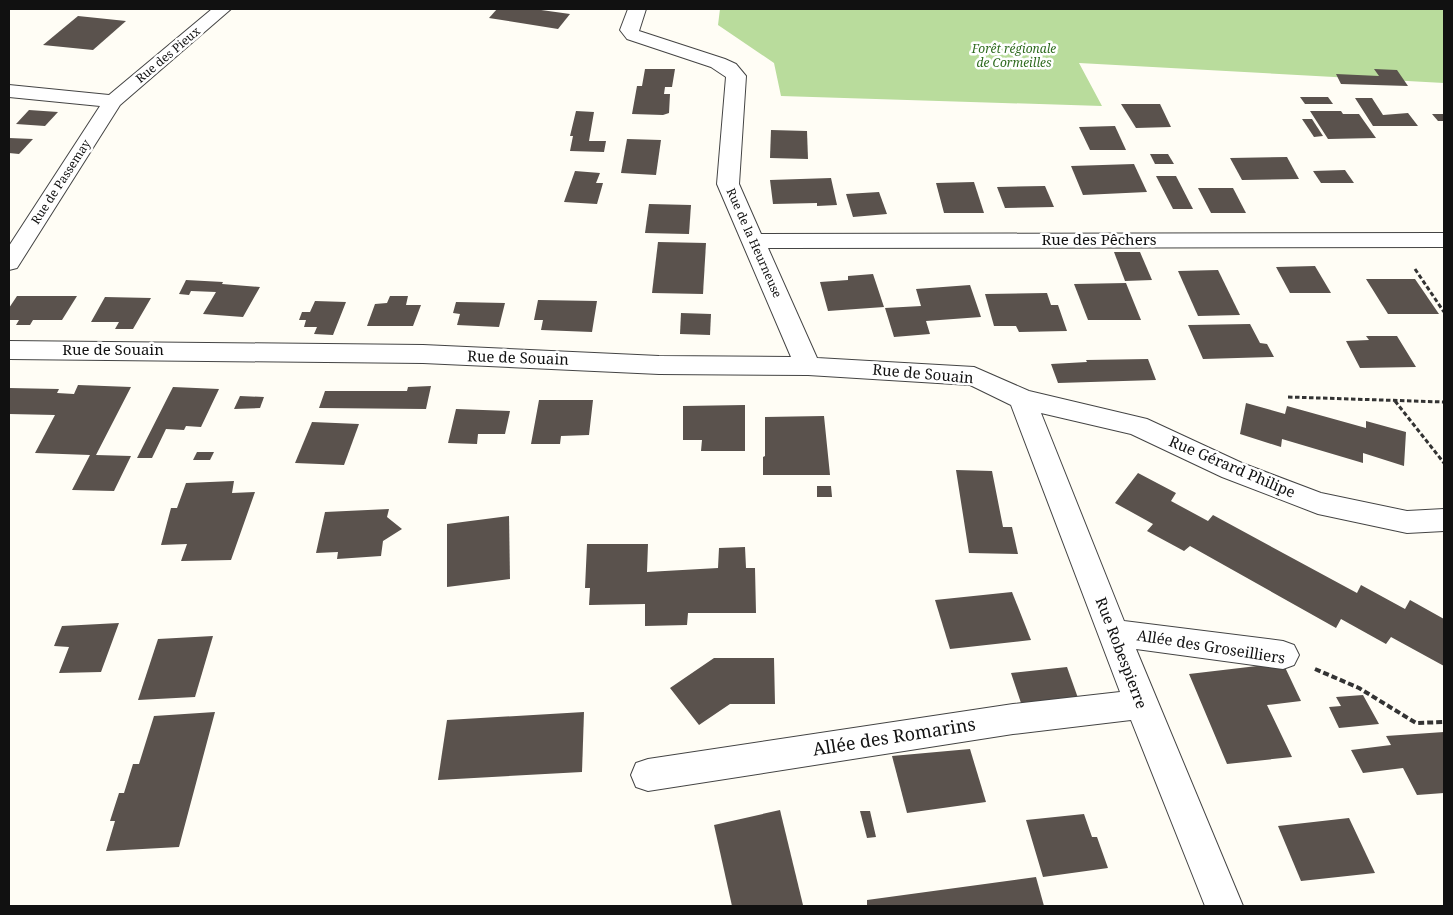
<svg xmlns="http://www.w3.org/2000/svg" width="1453" height="915" viewBox="0 0 1453 915" font-family="'Noto Serif',serif">
  <rect width="100%" height="100%" fill="#fffdf5"/>
  <!-- forest -->
  <polygon fill="#b9dc9c" points="720,9 1444,9 1444,83 1079,63 1102,106 781,96 774,63 718,25"/>
  <!-- building -->
  <g fill="#5a524d">
    <polygon points="497,9 534,9 570,14 558,29 489,18"/>
    <polygon points="78,16 126,21 93,50 43,45"/>
    <polygon points="645,69 675,69 672,87 665,87 664,94 670,94 669,113 663,115 632,114 637,86 642,86"/>
    <polygon points="1374,69 1397,70 1408,86 1341,84 1336,74 1379,76"/>
    <polygon points="1300,97 1328,97 1333,104 1305,104"/>
    <polygon points="1355,98 1372,98 1383,115 1408,113 1418,126 1373,126"/>
    <polygon points="1121,104 1160,104 1171,127 1136,128"/>
    <polygon points="29,110 58,112 45,126 16,124"/>
    <polygon points="576,111 594,112 589,141 606,141 604,152 570,151 573,136 570,136"/>
    <polygon points="1310,111 1341,111 1343,114 1359,114 1376,138 1328,139"/>
    <polygon points="1432,114 1444,114 1444,121 1438,121"/>
    <polygon points="1302,119 1312,119 1323,136 1314,137"/>
    <polygon points="1115,126 1126,150 1090,150 1079,127"/>
    <polygon points="771,130 807,131 808,159 770,158"/>
    <polygon points="9,138 33,139 19,154 9,153"/>
    <polygon points="627,139 661,140 656,175 621,173"/>
    <polygon points="1150,154 1168,154 1174,164 1155,164"/>
    <polygon points="1287,157 1299,179 1242,180 1230,158"/>
    <polygon points="1134,164 1147,192 1083,195 1071,166"/>
    <polygon points="1345,170 1354,183 1321,183 1313,171"/>
    <polygon points="575,171 600,173 596,183 603,183 597,204 564,202"/>
    <polygon points="1156,176 1176,176 1193,209 1173,209"/>
    <polygon points="831,178 837,205 817,206 817,203 773,204 770,180"/>
    <polygon points="974,182 984,213 944,213 936,183"/>
    <polygon points="1045,186 1054,207 1005,208 997,187"/>
    <polygon points="1198,188 1233,188 1246,213 1211,213"/>
    <polygon points="879,192 887,214 853,217 846,194"/>
    <polygon points="649,204 691,205 689,234 645,233"/>
    <polygon points="658,242 706,243 703,294 652,293"/>
    <polygon points="1114,252 1140,252 1152,280 1125,281"/>
    <polygon points="1315,266 1331,293 1290,293 1276,267"/>
    <polygon points="1218,270 1240,315 1198,316 1178,271"/>
    <polygon points="873,274 884,307 828,311 820,282 848,280 848,276"/>
    <polygon points="1366,279 1415,279 1439,314 1388,314"/>
    <polygon points="186,280 223,282 222,284 260,287 243,317 203,314 216,292 191,291 189,295 179,294"/>
    <polygon points="1126,283 1141,320 1088,320 1074,284"/>
    <polygon points="970,285 981,317 926,321 930,334 894,337 885,308 921,306 916,289"/>
    <polygon points="1047,293 1051,305 1058,305 1067,331 1019,332 1016,326 994,326 985,294"/>
    <polygon points="17,296 77,296 62,320 33,320 30,325 16,325 19,320 9,320 9,308"/>
    <polygon points="390,296 408,296 406,305 421,305 413,326 367,326 375,304 387,303"/>
    <polygon points="105,297 151,298 133,329 115,329 119,322 91,322"/>
    <polygon points="538,300 597,301 592,332 541,330 543,320 534,320"/>
    <polygon points="315,301 346,302 333,335 314,334 317,327 304,327 306,320 299,320 302,312 310,312"/>
    <polygon points="456,302 505,303 499,327 457,325 460,314 453,313"/>
    <polygon points="681,313 711,314 710,335 680,334"/>
    <polygon points="1250,324 1260,343 1267,344 1274,357 1203,359 1188,325"/>
    <polygon points="1366,336 1397,336 1416,367 1360,368 1346,341 1369,340"/>
    <polygon points="1148,359 1156,380 1058,383 1051,364 1087,362 1086,360"/>
    <polygon points="78,385 131,387 96,455 131,456 114,491 72,490 90,455 35,453 55,415 9,414 9,388 59,389 57,393 74,394"/>
    <polygon points="431,386 426,409 319,408 325,391 407,391 408,387"/>
    <polygon points="173,387 219,389 201,427 186,426 184,430 166,429 152,458 137,458"/>
    <polygon points="240,396 264,397 260,408 234,409"/>
    <polygon points="539,400 593,400 589,435 561,436 560,444 531,444"/>
    <polygon points="1246,403 1285,414 1287,406 1366,428 1366,421 1406,432 1404,466 1363,453 1363,463 1282,439 1281,447 1240,434"/>
    <polygon points="745,405 745,451 701,451 702,440 683,440 683,406"/>
    <polygon points="456,409 510,411 505,434 478,434 477,444 448,443"/>
    <polygon points="824,416 830,475 763,475 763,457 765,456 765,417"/>
    <polygon points="312,422 359,424 344,465 295,463"/>
    <polygon points="197,452 214,452 210,460 193,460"/>
    <polygon points="956,470 992,471 1003,527 1012,527 1018,554 969,553"/>
    <polygon points="1138,473 1176,493 1171,501 1208,521 1213,515 1357,593 1361,585 1405,609 1410,600 1444,619 1444,666 1391,637 1386,644 1341,619 1336,628 1190,546 1184,551 1147,531 1153,524 1115,503"/>
    <polygon points="234,481 232,493 255,492 231,560 181,561 187,544 161,545 171,508 177,508 186,483"/>
    <polygon points="817,486 831,486 832,497 817,497"/>
    <polygon points="389,509 387,517 402,529 383,541 381,556 337,559 338,552 316,553 325,512"/>
    <polygon points="509,516 510,579 447,587 447,524"/>
    <polygon points="587,544 648,544 647,572 718,568 719,548 745,547 746,568 755,568 756,613 688,613 687,625 645,626 645,604 589,605 590,588 585,588"/>
    <polygon points="1012,592 1031,640 950,649 935,600"/>
    <polygon points="119,623 101,672 59,673 69,647 54,646 62,626"/>
    <polygon points="213,636 195,697 138,700 158,639"/>
    <polygon points="714,658 774,658 775,704 730,704 699,725 670,688"/>
    <polygon points="1283,663 1301,701 1267,705 1292,757 1227,764 1189,674"/>
    <polygon points="1067,667 1078,698 1021,703 1011,673"/>
    <polygon points="1363,695 1379,724 1339,728 1329,707 1341,706 1336,697"/>
    <polygon points="215,712 179,847 106,851 115,821 110,821 119,793 124,793 133,764 139,764 154,716"/>
    <polygon points="584,712 582,772 438,780 447,720"/>
    <polygon points="1444,732 1444,793 1417,795 1403,768 1363,773 1351,750 1391,745 1386,736"/>
    <polygon points="970,749 986,802 907,813 892,756"/>
    <polygon points="780,810 803,905 732,906 714,825"/>
    <polygon points="860,811 870,811 876,837 867,838"/>
    <polygon points="1084,814 1092,837 1097,837 1108,868 1043,877 1026,820"/>
    <polygon points="1349,818 1375,873 1301,881 1278,826"/>
    <polygon points="1036,877 1044,906 867,906 867,900"/>
  </g>
  <g fill="none" stroke-linecap="round" stroke-linejoin="round">
    <defs>
      <g id="street">
        <polygon points="212,9 231,9 120,105 17,268 9,270 9,246 100,106 9,97 9,85 109,95"/>
        <polygon points="628,9 646,9 639,31 725,59 736,64 746,76 739,184 761,234 1444,233 1444,247 768,248 817,358 974,367 1029,391 1147,419 1242,463 1321,493 1407,511 1444,509 1444,531 1407,533 1318,514 1222,477 1131,434 1041,413 1124,621 1283,641 1294,645 1299,655 1294,665 1283,669 1136,649 1243,906 1205,906 1131,720 1013,734 648,791 636,787 631,775 636,763 648,759 1013,704 1120,692 1011,405 970,385 808,375 659,374 423,363 9,359 9,341 423,345 659,356 791,357 717,184 726,77 711,67 627,39 620,30"/>
      </g>
    </defs>
    <!-- street casing -->
    <use href="#street" stroke="#444" stroke-width="2"/>
    <!-- path-far1 -->
    <g stroke="#333" stroke-width="3" stroke-dasharray="4.5 2.5" stroke-linecap="butt">
      <polyline points="1415,269 1444,312"/>
      <polyline points="1288,397 1444,402"/>
      <polyline points="1395,401 1444,463"/>
    </g>
    <!-- path -->
    <polyline stroke="#333" stroke-width="4" stroke-dasharray="6 3" stroke-linecap="butt" points="1315,669 1359,688 1416,723 1444,722"/>
    <!-- street -->
    <use href="#street" fill="#fff" fill-rule="evenodd"/>
  </g>
  <g text-anchor="middle" stroke-width="5" stroke-linejoin="round" paint-order="stroke">
    <!-- far-park labels -->
    <g font-size="12" font-style="italic" fill="#2f6b1f" stroke="#fff">
      <text x="1014" y="53">Forêt régionale<tspan x="1014" dy="14">de Cormeilles</tspan></text>
    </g>
    <!-- far-street labels -->
    <g font-size="12" fill="#111" stroke="#fff">
      <text transform="translate(168 55) rotate(-40)" y="4">Rue des Pieux</text>
      <text transform="translate(61 182) rotate(-57)" y="4">Rue de Passemay</text>
      <text transform="translate(754 243) rotate(66)" y="4">Rue de la Heurneuse</text>
    </g>
    <!-- street labels -->
    <g font-size="15" fill="#111" stroke="#fff">
      <text x="1099" y="245">Rue des Pêchers</text>
      <text x="113" y="355">Rue de Souain</text>
      <text transform="translate(518 358) rotate(2)" y="5">Rue de Souain</text>
      <text transform="translate(923 374) rotate(5)" y="5">Rue de Souain</text>
      <text transform="translate(1232 467) rotate(23)" y="5">Rue Gérard Philipe</text>
      <text transform="translate(1211 647) rotate(9)" y="5">Allée des Groseilliers</text>
      <text transform="translate(1121 653) rotate(69)" y="5">Rue Robespierre</text>
    </g>
    <!-- near-street labels -->
    <g font-size="18" fill="#111" stroke="#fff">
      <text transform="translate(894 737) rotate(-9)" y="6">Allée des Romarins</text>
    </g>
  </g>
  <!-- border -->
  <rect width="1453" height="915" fill="none" stroke="#111111" stroke-width="20"/>
</svg>
